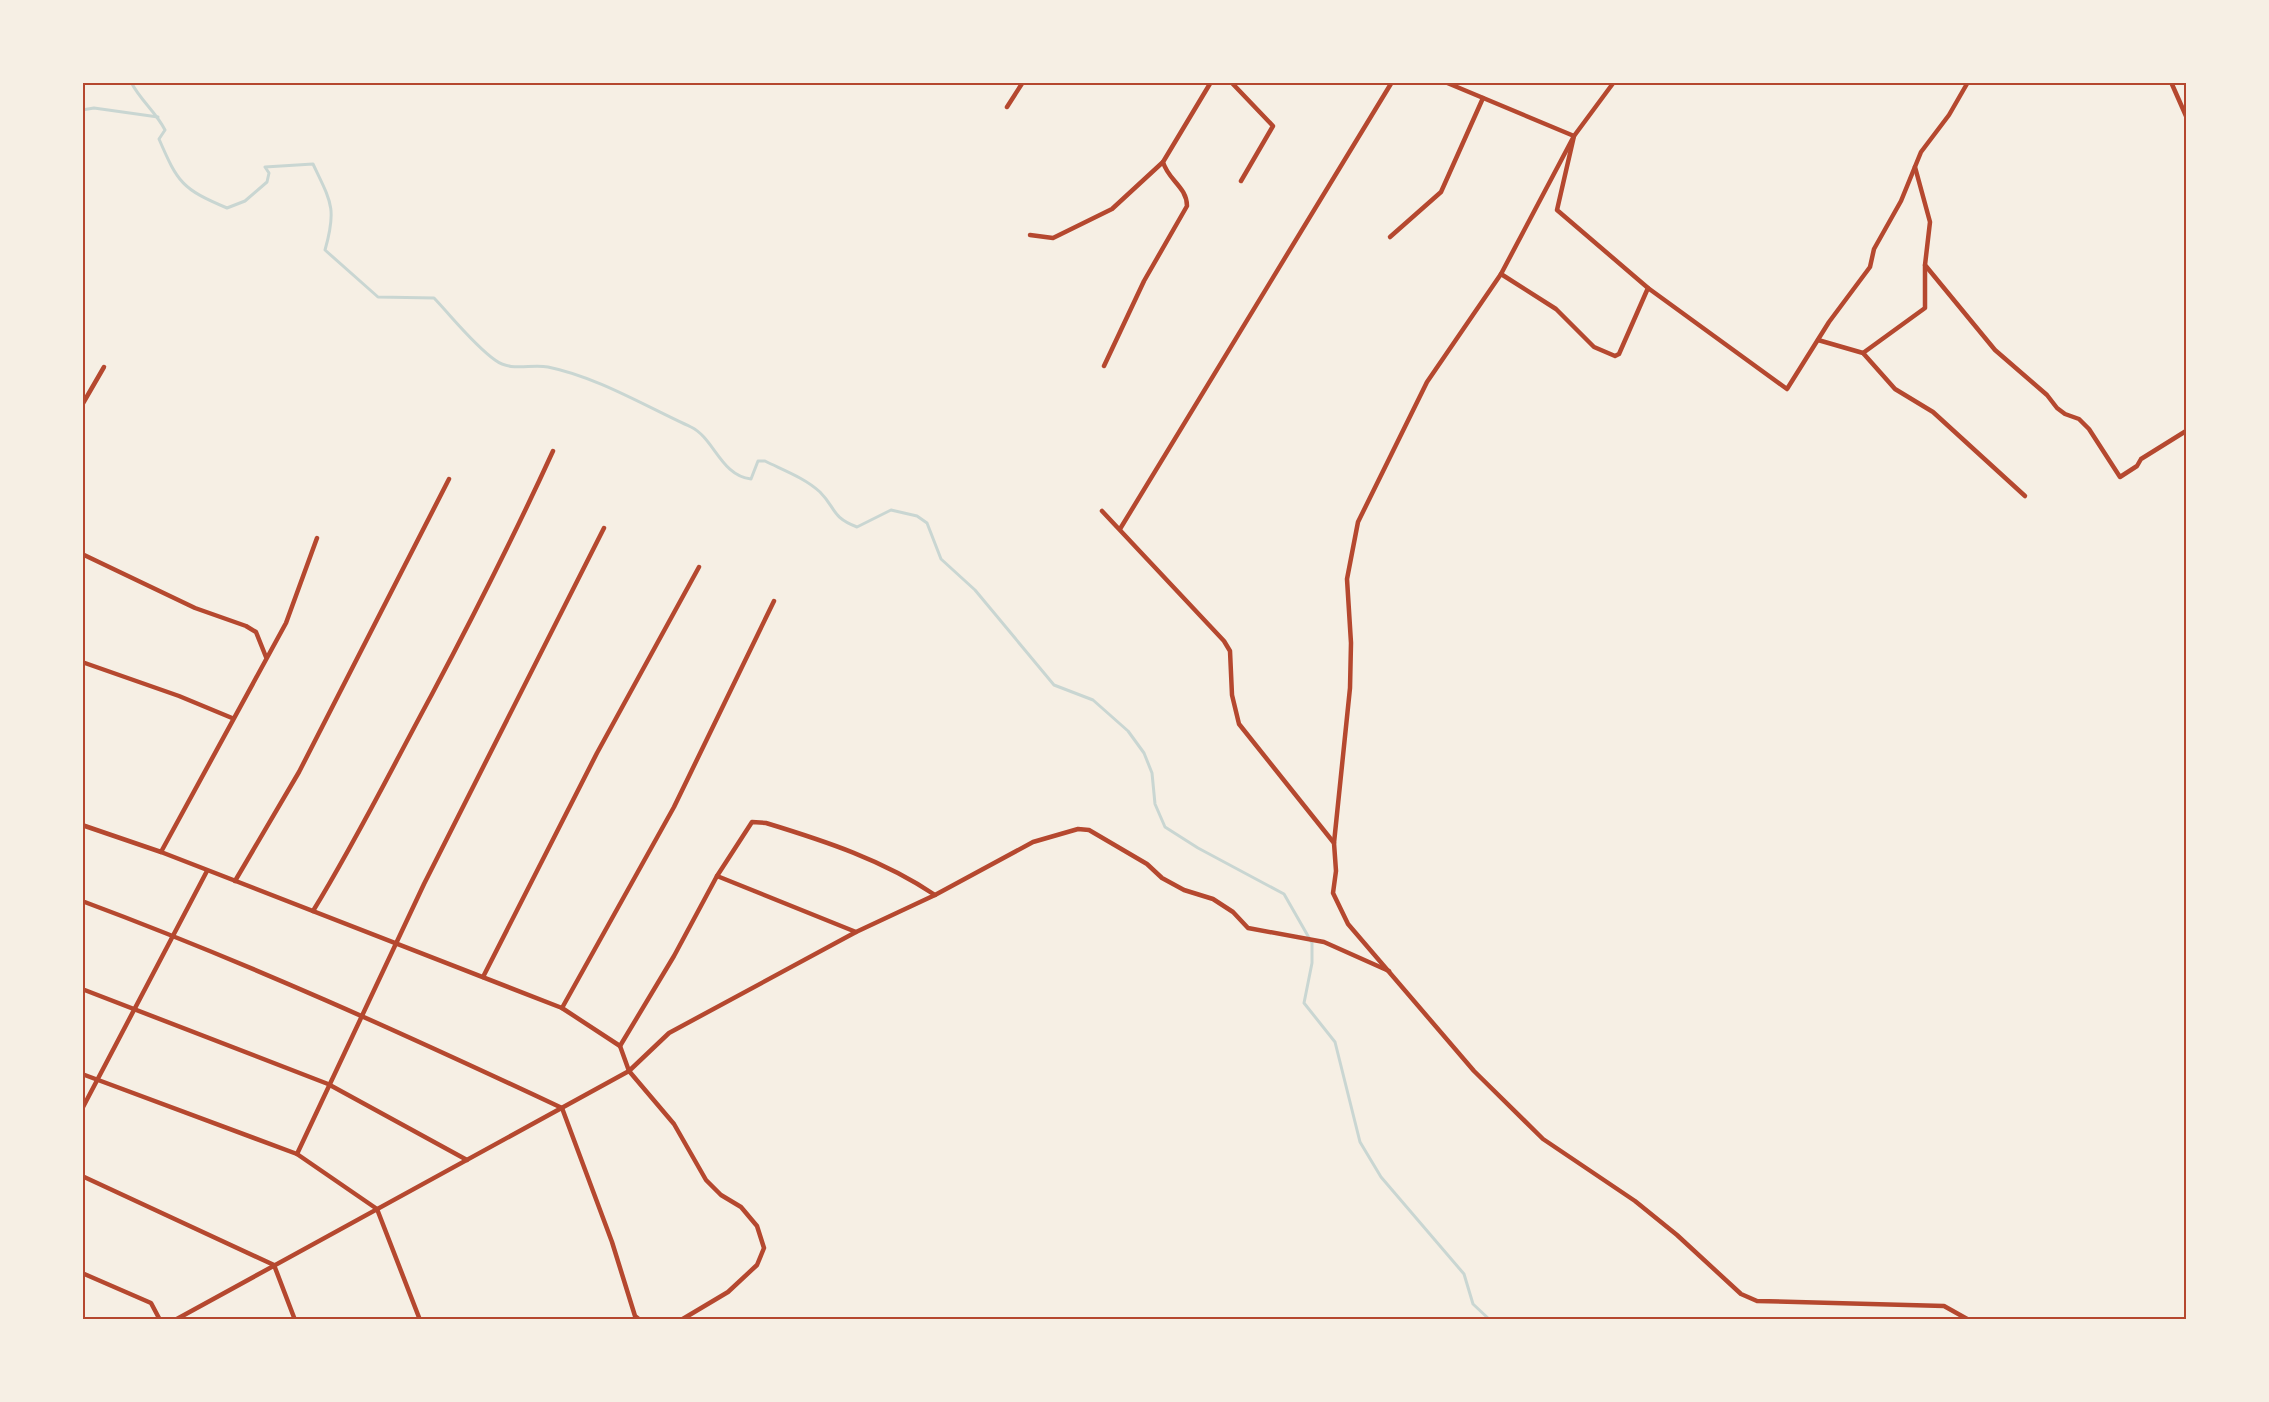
<svg xmlns="http://www.w3.org/2000/svg" width="2269" height="1402" viewBox="0 0 2269 1402" font-family="'Noto Sans',sans-serif">
  <rect width="100%" height="100%" fill="#f6efe4"/>
  <g fill="none" stroke-linecap="round" stroke-linejoin="round">
    <!-- stream -->
    <g stroke="#c9d6d2" stroke-width="3">
      <path d="M131,82C140,100 156,112 165,130L159,139C178,183 182,189 227,208L245,201L267,182L269,173L265,167L313,164C331,202 337,208 325,250L378,297L434,298C453,318 473,344 495,360C511,372 529,364 548,367C597,377 645,406 691,427C714,438 721,476 751,479L758,461H765C783,470 805,478 820,492C836,508 831,517 857,527L891,510L917,516L927,523L941,559L975,590L1054,685L1093,700L1128,731L1144,753L1152,773L1155,804L1165,827L1198,848L1284,894L1312,943V963L1304,1003L1335,1042L1360,1142L1381,1177L1464,1274L1473,1304L1490,1320"/>
      <polyline points="82,110 94,108 158,117"/>
    </g>
    <!-- minor -->
    <g stroke="#b5482f" stroke-width="4.5">
      <polyline points="1231,82 1273,126 1241,181"/>
      <polyline points="1445,82 1574,136 1557,210 1648,288 1787,389 1829,322 1870,267 1874,249 1901,201 1921,152 1949,115 1968,82"/>
      <polyline points="2171,82 2186,116"/>
      <polyline points="1007,107 1023,82"/>
      <polyline points="1915,167 1930,222 1925,265 1995,350 2047,395 2057,408 2065,414 2079,419 2089,429 2120,477 2137,466 2141,459 2186,431"/>
      <polyline points="1030,235 1053,238 1112,209 1163,162"/>
      <polyline points="1390,237 1441,192 1483,98"/>
      <polyline points="1501,274 1556,309 1594,347 1615,356 1619,354 1648,288"/>
      <polyline points="1818,340 1863,353 1925,308 1925,265"/>
      <polyline points="1863,353 1895,389 1933,412 2025,496"/>
      <path d="M1104,366L1144,281L1187,206C1187,187 1168,180 1163,162L1211,82"/>
      <polyline points="82,405 104,367"/>
      <polyline points="1102,511 1224,641 1230,651 1232,695 1239,724 1334,843 1336,871 1333,893 1348,924 1474,1071 1543,1139 1635,1201 1677,1235 1741,1294 1757,1301 1944,1306 1969,1320"/>
      <polyline points="1120,529 1392,82"/>
      <polyline points="82,554 195,608 246,626 256,632 266,657"/>
      <polyline points="82,662 179,696 232,718"/>
      <polyline points="82,825 161,852 562,1008 620,1046 629,1071 674,1124 706,1180 721,1195 741,1207 757,1226 764,1248 757,1265 728,1292 681,1320"/>
      <polyline points="1334,843 1350,688 1351,643 1347,579 1358,522 1427,382 1501,274 1574,136 1614,82"/>
      <polyline points="161,852 286,623 317,538"/>
      <polyline points="717,876 856,932"/>
      <polyline points="235,881 299,772 449,479"/>
      <path d="M82,901C246,962 404,1034 562,1108L612,1242L635,1316L640,1320"/>
      <path d="M313,911C356,841 392,768 431,696C474,615 515,534 553,451"/>
      <polyline points="483,977 597,753 699,567"/>
      <polyline points="82,989 328,1084 467,1160"/>
      <polyline points="562,1008 674,807 774,601"/>
      <path d="M620,1046L674,956L717,876L752,822L766,823C825,841 883,860 935,895"/>
      <polyline points="82,1074 297,1154 377,1209 420,1320"/>
      <polyline points="82,1109 207,871"/>
      <polyline points="297,1154 424,884 604,528"/>
      <polyline points="82,1176 274,1265 295,1320"/>
      <polyline points="82,1273 151,1303 160,1320"/>
      <polyline points="175,1320 629,1071 669,1033 856,932 935,895 1033,842 1078,829 1089,830 1147,864 1162,878 1184,890 1213,899 1233,912 1248,928 1324,942 1389,971"/>
    </g>
  </g>
  <!-- border -->
  <rect width="2269" height="1402" fill="none" stroke="#f6efe4" stroke-width="168"/>
  <rect x="84" y="84" width="2101" height="1234" fill="none" stroke="#b5482f" stroke-width="2"/>
</svg>
